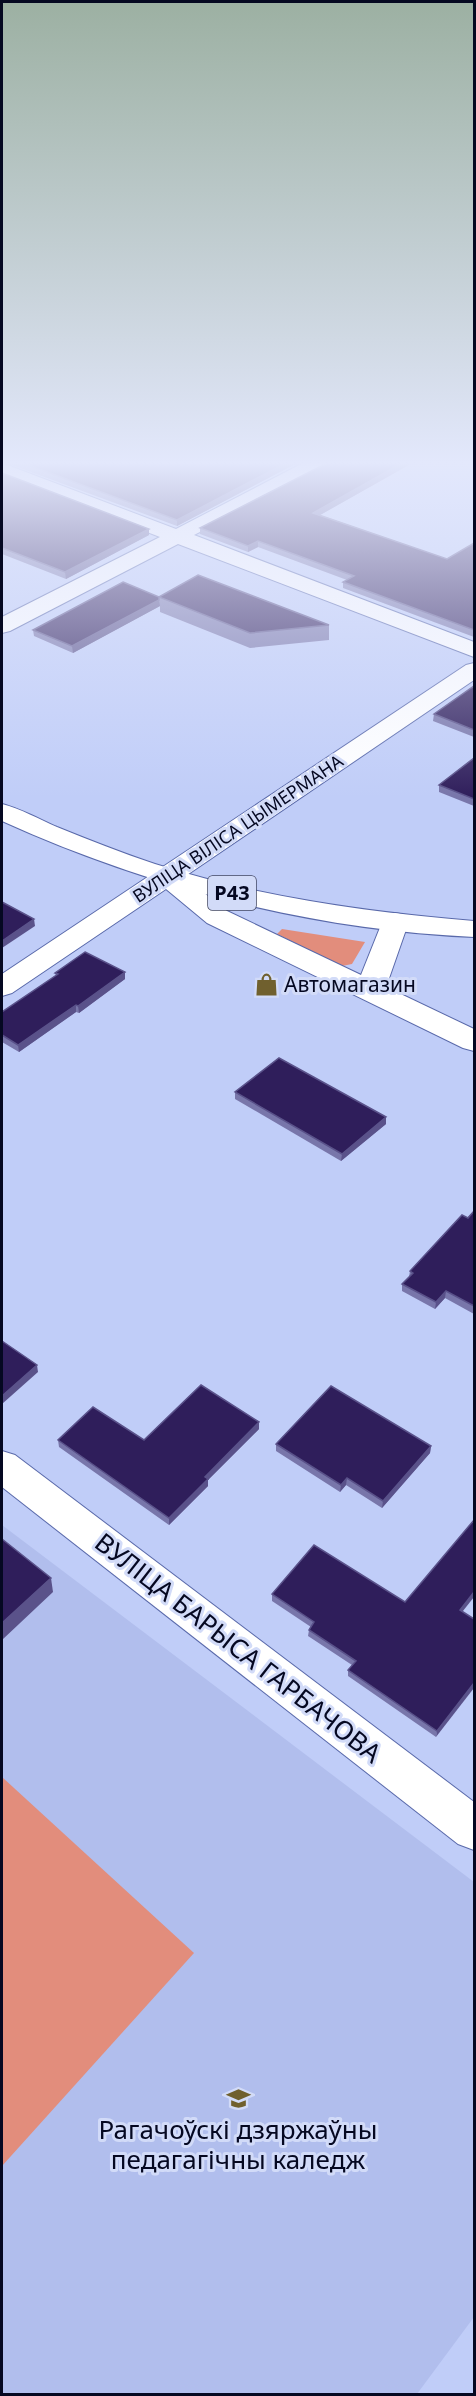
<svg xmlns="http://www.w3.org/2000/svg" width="476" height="2396" viewBox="0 0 476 2396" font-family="'Noto Sans',sans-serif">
  <rect width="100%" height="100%" fill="#c0cdf8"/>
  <!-- built -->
  <polygon fill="#b1beed" points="2,1525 474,1882 474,2317 417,2394 2,2394"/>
  <!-- green -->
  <g fill="#e28d7c">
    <polygon points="282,929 365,942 352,964 342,966 277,934"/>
    <polygon points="2,1777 194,1953 2,2166"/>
  </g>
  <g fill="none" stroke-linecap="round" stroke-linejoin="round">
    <defs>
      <g id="minor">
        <polygon points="305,462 330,462 328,466 194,535 474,642 474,657 178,544 10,631 2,633 2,617 160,537 2,476 2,463 176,529"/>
        <polygon points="474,663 474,680 184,877 227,911 361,975 385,915 395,913 405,915 409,921 386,987 474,1029 474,1051 463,1048 207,923 166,889 12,993 2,996 2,974 466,665"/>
        <polygon points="2,1451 15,1455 474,1802 474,1850 458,1844 2,1487"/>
      </g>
      <path id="primary" d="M2,804C21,809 39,819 57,827C89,840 122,853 155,864C259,897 366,912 474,921V937C312,930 150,888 2,821Z"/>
    </defs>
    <!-- minor casing -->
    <use href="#minor" stroke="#5969aa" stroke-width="2"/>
    <!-- primary casing -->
    <use href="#primary" stroke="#5969aa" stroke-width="2"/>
    <!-- minor -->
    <use href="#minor" fill="#fff" fill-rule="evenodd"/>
    <!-- primary -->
    <use href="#primary" fill="#fff" fill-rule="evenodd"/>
  </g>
  <!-- wall -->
  <g fill="#7876aa">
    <polygon points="4,462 187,463 299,462 177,526"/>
    <polygon points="329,462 414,462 320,515 447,559 474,543 474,637 343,588 343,582 347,580 258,547 248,552 200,534 200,528"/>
    <polygon points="2,473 149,535 66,579 2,554"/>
    <polygon points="159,597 329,625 329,640 250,648 160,612 160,606 73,653 34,636 33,630"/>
    <polygon points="474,686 474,737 433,721 434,714"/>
    <polygon points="474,758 474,806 439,792 439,785"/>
    <polygon points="125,972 125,979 79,1013 76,1012 19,1052 2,1042 2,1012 56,976 55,973"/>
    <polygon points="235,1092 386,1124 341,1161 235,1099"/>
    <polygon points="474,1211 474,1314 445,1298 435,1309 402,1291 402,1284 409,1277 410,1271"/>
    <polygon points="259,1422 259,1429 208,1480 208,1486 169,1525 59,1447 58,1440 144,1440"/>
    <polygon points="276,1444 431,1446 430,1453 382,1508 346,1485 340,1492 276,1451"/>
    <polygon points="272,1594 405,1602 463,1611 436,1737 348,1676 348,1670 352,1665 308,1636 309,1630 311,1627 272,1601"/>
  </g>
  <!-- shaded-wall -->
  <g fill="#5a528a">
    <polygon points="288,462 299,462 177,526 177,520"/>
    <polygon points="404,462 414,462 313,519 313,513"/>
    <polygon points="149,529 149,535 66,579 65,572"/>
    <polygon points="258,541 258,547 248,552 248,546"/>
    <polygon points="159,600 160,606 73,653 72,646"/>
    <polygon points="34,919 35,926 2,948 2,941"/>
    <polygon points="125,972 125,979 79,1013 78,1006"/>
    <polygon points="76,1005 76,1012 19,1052 18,1045"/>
    <polygon points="386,1117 386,1124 341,1161 342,1154"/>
    <polygon points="446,1291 445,1298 435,1309 436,1302"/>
    <polygon points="37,1365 38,1372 2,1404 2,1396"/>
    <polygon points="259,1422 259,1429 208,1480 208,1486 169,1525 169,1518 205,1477"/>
    <polygon points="431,1446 430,1453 382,1508 383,1501"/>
    <polygon points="347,1478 346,1485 340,1492 341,1485"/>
    <polygon points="51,1578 53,1592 2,1640 2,1623"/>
    <polygon points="474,1592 474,1597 459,1616 460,1610"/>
    <polygon points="474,1683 474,1688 436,1737 437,1731"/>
  </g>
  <!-- building -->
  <g fill="#2f1e5b" stroke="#5a528a" stroke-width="1.5">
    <polygon points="20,462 187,463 288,462 177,520"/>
    <polygon points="329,462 404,462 313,513 447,559 474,543 474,630 343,582 354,576 258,541 248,546 200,528"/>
    <polygon points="2,473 149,529 65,572 2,548"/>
    <polygon points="198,575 329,625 250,633 159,597"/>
    <polygon points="123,582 159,597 159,600 72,646 33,630"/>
    <polygon points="474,686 474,730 434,714"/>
    <polygon points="474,758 474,799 439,785"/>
    <polygon points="2,902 34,919 2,941"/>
    <polygon points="85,952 125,972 78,1006 76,1005 18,1045 2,1035 2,1012 58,974 55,973"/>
    <polygon points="279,1058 386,1117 342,1154 235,1092"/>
    <polygon points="474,1211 474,1306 446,1291 436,1302 402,1284 413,1273 410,1271 462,1215 468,1218"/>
    <polygon points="2,1341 37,1365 2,1396"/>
    <polygon points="201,1385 259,1422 205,1477 208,1479 169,1518 58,1440 93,1407 144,1440"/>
    <polygon points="331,1386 431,1446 383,1501 347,1478 341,1485 276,1444"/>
    <polygon points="474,1520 474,1592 460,1610 474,1619 474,1683 437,1731 348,1670 356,1661 309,1630 314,1622 272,1594 314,1545 405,1602"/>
    <polygon points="2,1539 51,1578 2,1623"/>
  </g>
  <!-- sky -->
  <linearGradient id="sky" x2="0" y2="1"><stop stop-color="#9cb0a2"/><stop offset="0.58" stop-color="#e3e8fc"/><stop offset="1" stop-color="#e3e8fc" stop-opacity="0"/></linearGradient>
  <rect width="476" height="798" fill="url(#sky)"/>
  <!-- icons -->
  <defs>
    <symbol id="shop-bare" viewBox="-9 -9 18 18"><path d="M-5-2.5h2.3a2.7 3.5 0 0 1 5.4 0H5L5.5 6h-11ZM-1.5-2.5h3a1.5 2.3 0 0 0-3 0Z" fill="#70602e" stroke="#d2dbf8" stroke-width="2.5" paint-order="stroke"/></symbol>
    <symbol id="university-bare" viewBox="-9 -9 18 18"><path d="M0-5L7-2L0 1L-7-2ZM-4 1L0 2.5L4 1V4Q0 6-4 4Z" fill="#70602e" stroke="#d2dbf8" stroke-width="2.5" paint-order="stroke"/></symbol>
  </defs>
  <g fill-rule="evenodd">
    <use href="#shop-bare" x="250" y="968" width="33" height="33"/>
    <use href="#university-bare" x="222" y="2082" width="33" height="33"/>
  </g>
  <g text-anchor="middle" stroke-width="6" stroke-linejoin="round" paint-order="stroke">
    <!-- far-street labels -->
    <g font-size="18" fill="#050821" stroke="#d2dbf8">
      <text transform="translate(238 829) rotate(-34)" y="6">ВУЛІЦА ВІЛІСА ЦЫМЕРМАНА</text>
    </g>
    <!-- shield labels -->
    <rect fill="#d2dbf8" stroke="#424762" stroke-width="1.5" x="208" y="876" width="48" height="34" rx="4.5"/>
    <g font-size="20" font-weight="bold" fill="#050821">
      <text x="232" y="900">Р43</text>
    </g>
    <!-- poi labels -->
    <g font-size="21" fill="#050821" stroke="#d2dbf8" text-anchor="start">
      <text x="284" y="992">Автомагазин</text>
    </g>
    <!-- near-street labels -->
    <g font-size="26" fill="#050821" stroke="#d2dbf8">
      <text transform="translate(238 1648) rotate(38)" y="9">ВУЛІЦА БАРЫСА ГАРБАЧОВА</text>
    </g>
    <!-- near-poi labels -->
    <g font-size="26" fill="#050821" stroke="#d2dbf8">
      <text x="238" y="2139">Рагачоўскі дзяржаўны<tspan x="238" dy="30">педагагічны каледж</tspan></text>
    </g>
  </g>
  <!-- border -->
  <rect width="476" height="2396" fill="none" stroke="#050821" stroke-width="6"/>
</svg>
